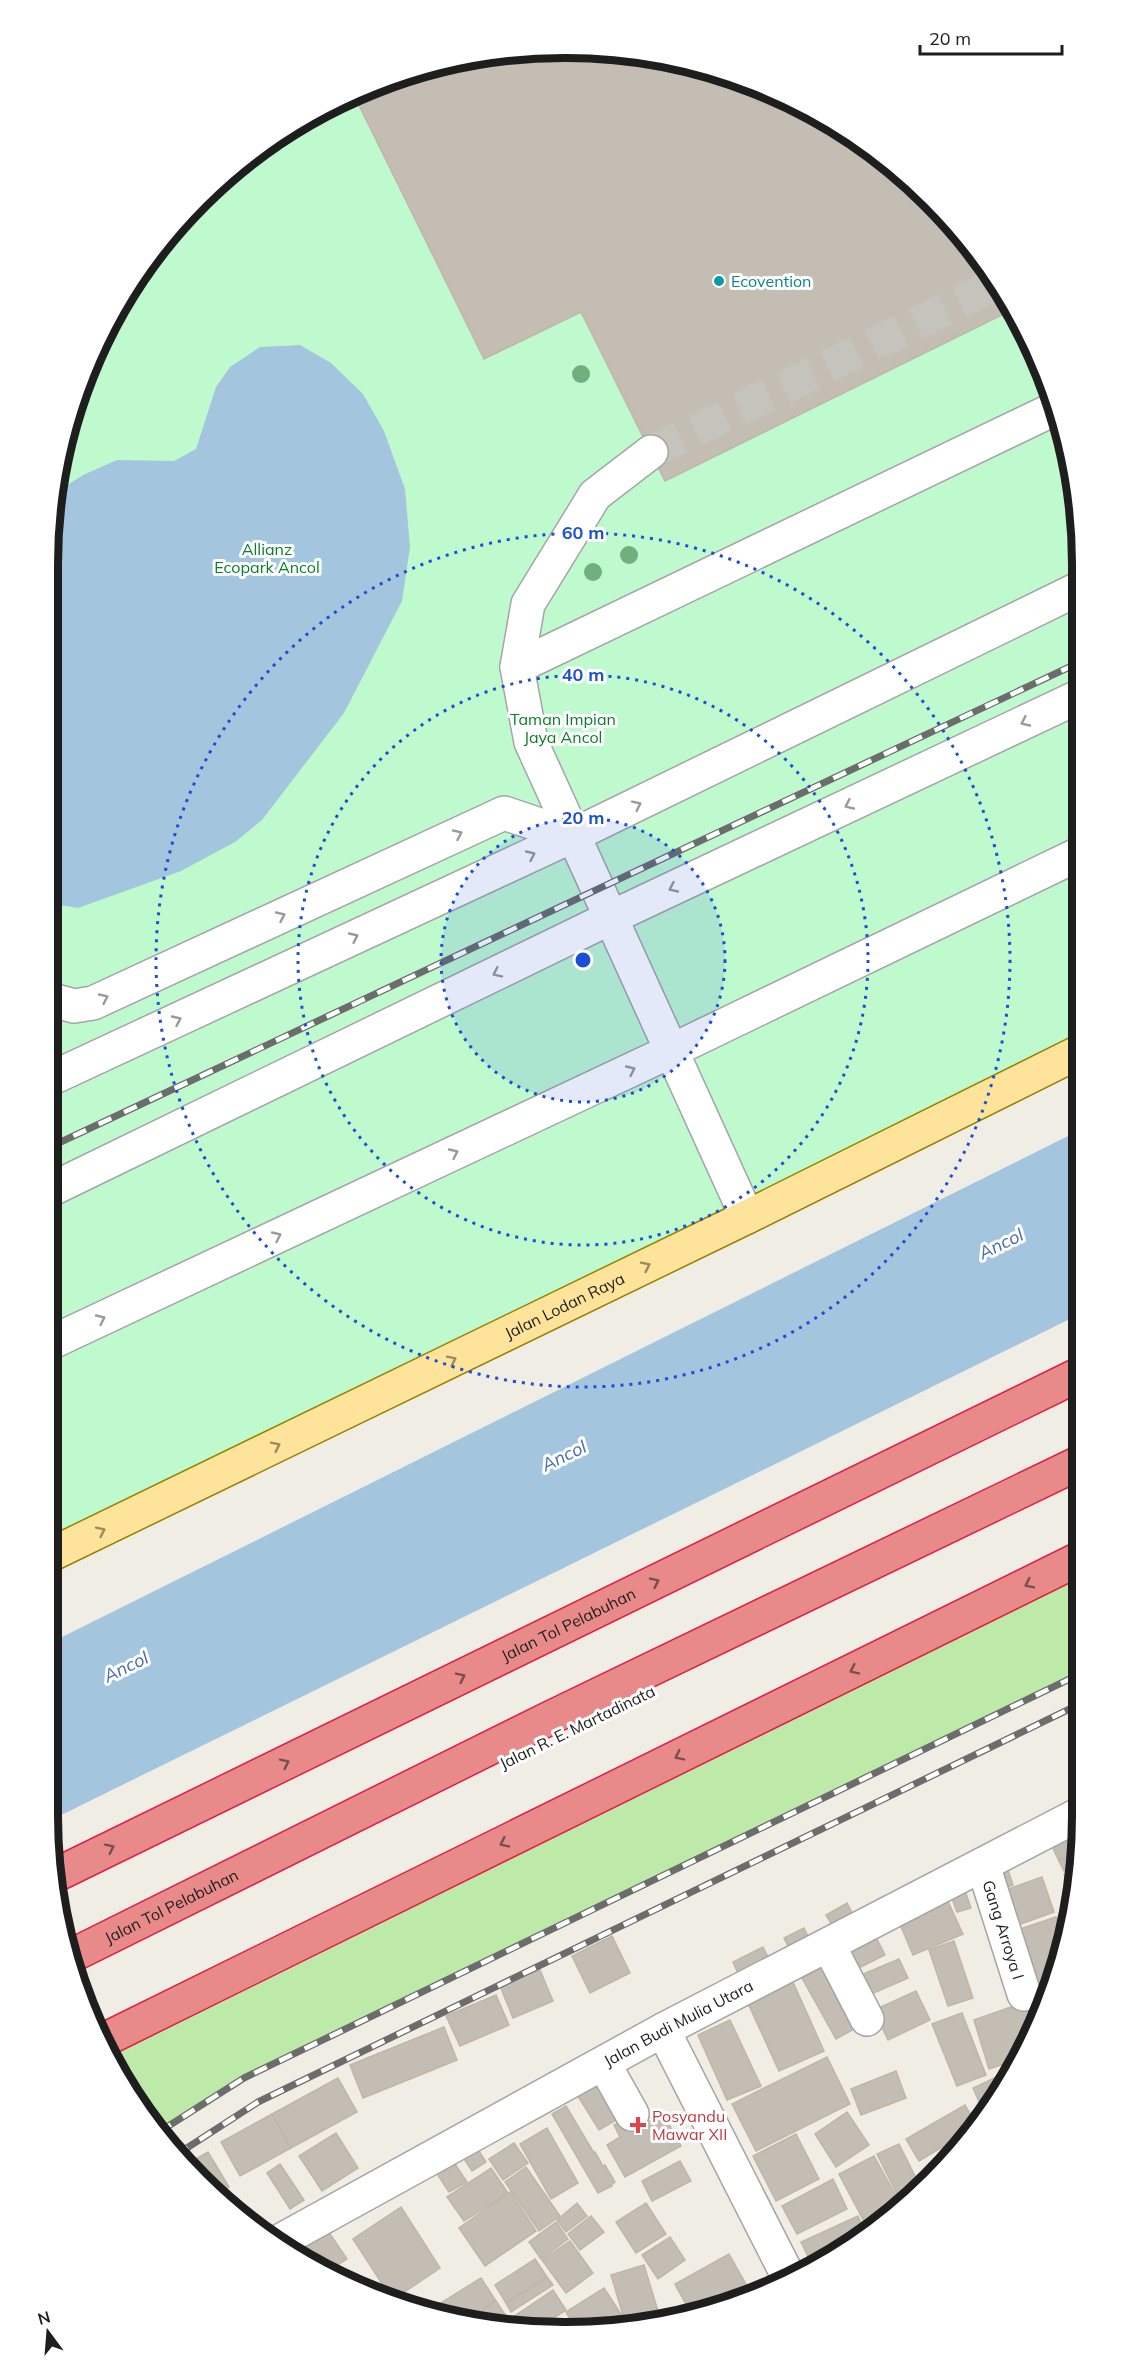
<svg xmlns="http://www.w3.org/2000/svg" width="1130" height="2380" viewBox="0 0 1130 2380" font-family="Mulish,sans-serif">
  <rect width="100%" height="100%" fill="#efede4"/>
  <!-- grass -->
  <polygon fill="#bdeaa8" points="1081,1558 1082,1673 244,2078 159,2132 117,2073 110,2058 191,1997"/>
  <!-- park -->
  <polygon fill="#bfface" points="565,48 666,58 763,87 879,155 975,250 1043,367 1078,497 1079,1049 48,1554 48,565 58,464 87,367 135,278 199,200 277,135 367,87 464,58"/>
  <!-- water -->
  <g fill="#a3c6de">
    <polygon points="300,345 331,363 363,394 384,431 405,489 410,547 402,601 344,713 262,820 235,842 181,871 78,908 48,903 48,565 55,493 83,475 117,460 174,461 196,449 216,387 230,367 260,347"/>
    <polygon points="1080,1130 1080,1314 49,1821 48,1644"/>
  </g>
  <!-- building -->
  <g fill="#c4bdb3" stroke="#c1b6a6" stroke-width="1.5">
    <polygon points="565,48 666,58 763,87 879,155 975,250 1010,311 665,481 581,312 484,359 354,95 367,87 464,58"/>
    <polygon points="1066,1837 1074,1854 1059,1861 1051,1844"/>
    <polygon points="1074,1854 1077,1865 1064,1871 1059,1861"/>
    <polygon points="1006,1864 1013,1885 1001,1889 994,1869"/>
    <polygon points="1077,1870 1074,1896 1064,1875"/>
    <polygon points="1042,1877 1054,1912 1010,1928 997,1893"/>
    <polygon points="963,1885 971,1908 957,1912 949,1890"/>
    <polygon points="945,1895 963,1934 913,1955 897,1917"/>
    <polygon points="847,1903 858,1924 838,1935 826,1915"/>
    <polygon points="1056,1917 1064,1941 1050,1988 1032,1994 1011,1932"/>
    <polygon points="804,1928 813,1947 793,1956 784,1938"/>
    <polygon points="612,1936 630,1973 590,1993 572,1956"/>
    <polygon points="877,1939 885,1955 851,1972 843,1955"/>
    <polygon points="954,1941 973,1998 948,2006 929,1950"/>
    <polygon points="763,1947 773,1967 742,1982 733,1962"/>
    <polygon points="899,1959 908,1978 862,1998 854,1978"/>
    <polygon points="832,1962 865,2023 836,2039 802,1978"/>
    <polygon points="540,1970 553,2001 513,2018 500,1986"/>
    <polygon points="792,1980 824,2051 779,2071 746,1999"/>
    <polygon points="916,1991 930,2020 888,2040 874,2010"/>
    <polygon points="496,1995 509,2025 460,2046 446,2016"/>
    <polygon points="1037,1998 1042,2013 1013,2061 989,2069 974,2020"/>
    <polygon points="962,2013 986,2075 957,2086 932,2024"/>
    <polygon points="730,2020 761,2086 727,2100 698,2035"/>
    <polygon points="444,2027 457,2060 363,2098 350,2065"/>
    <polygon points="827,2057 850,2104 756,2151 732,2104"/>
    <polygon points="896,2071 906,2098 861,2115 851,2089"/>
    <polygon points="1005,2073 986,2104 981,2106 973,2088"/>
    <polygon points="338,2078 357,2112 291,2148 272,2114"/>
    <polygon points="596,2081 618,2119 599,2130 576,2093"/>
    <polygon points="965,2105 975,2122 968,2132 919,2161 906,2139"/>
    <polygon points="566,2106 594,2153 595,2152 603,2166 605,2165 615,2182 611,2185 612,2186 598,2193 552,2114"/>
    <polygon points="642,2110 648,2122 663,2114 681,2146 625,2177 607,2145 620,2137 614,2125"/>
    <polygon points="847,2112 869,2145 836,2167 815,2134"/>
    <polygon points="272,2114 291,2148 240,2176 221,2142"/>
    <polygon points="547,2128 578,2183 551,2199 520,2144"/>
    <polygon points="336,2133 358,2168 322,2191 299,2156"/>
    <polygon points="796,2134 819,2179 776,2201 753,2156"/>
    <polygon points="474,2143 486,2162 472,2171 460,2153"/>
    <polygon points="514,2143 528,2163 503,2180 489,2159"/>
    <polygon points="899,2144 919,2184 900,2200 877,2154"/>
    <polygon points="208,2152 229,2187 220,2192 187,2164"/>
    <polygon points="955,2154 953,2156 933,2173 930,2166"/>
    <polygon points="449,2155 467,2182 449,2192 432,2166"/>
    <polygon points="874,2156 899,2201 867,2227 839,2174"/>
    <polygon points="680,2161 691,2181 652,2201 642,2181"/>
    <polygon points="280,2164 304,2200 290,2209 267,2173"/>
    <polygon points="526,2167 560,2216 539,2231 505,2182"/>
    <polygon points="491,2168 508,2193 464,2221 447,2197"/>
    <polygon points="833,2179 847,2209 797,2234 782,2206"/>
    <polygon points="510,2192 536,2231 485,2266 459,2228"/>
    <polygon points="577,2203 587,2216 566,2232 557,2220"/>
    <polygon points="646,2203 666,2234 636,2253 616,2222"/>
    <polygon points="401,2207 440,2268 397,2297 388,2293 353,2239"/>
    <polygon points="591,2216 604,2232 580,2250 568,2234"/>
    <polygon points="858,2216 864,2229 823,2263 813,2267 801,2242"/>
    <polygon points="556,2222 568,2239 541,2259 529,2242"/>
    <polygon points="328,2231 347,2259 328,2271 306,2263 296,2252"/>
    <polygon points="670,2237 685,2260 658,2279 642,2255"/>
    <polygon points="570,2241 593,2273 566,2293 542,2260"/>
    <polygon points="729,2254 752,2295 731,2305 691,2314 675,2284"/>
    <polygon points="535,2259 547,2277 506,2303 495,2285"/>
    <polygon points="644,2265 661,2321 633,2328 607,2327 625,2322 611,2275"/>
    <polygon points="547,2277 553,2285 511,2312 506,2303"/>
    <polygon points="481,2278 496,2301 464,2322 431,2309"/>
    <polygon points="604,2288 621,2314 603,2327 574,2326 566,2312"/>
    <polygon points="553,2290 566,2310 543,2325 508,2324 507,2321"/>
    <polygon points="496,2301 506,2316 495,2323 464,2322"/>
  </g>
  <g fill="none" stroke-linecap="round" stroke-linejoin="round">
    <!-- minor-tunnel -->
    <polyline stroke="#c5c4bc" stroke-width="33" stroke-dasharray="33 16" stroke-linecap="butt" points="651,452 995,285"/>
    <defs>
      <g id="minor">
        <polyline points="651,452 595,495 528,604 517,667 531,742 747,1217"/>
        <polyline points="517,667 1054,409"/>
        <polyline points="48,999 74,1006 93,1003 504,813 572,836 1078,589"/>
        <polyline points="48,1080 572,836"/>
        <polyline points="48,1191 610,918 1078,697"/>
        <polyline points="48,1344 671,1051 1079,854"/>
        <path id="s1" d="M983,1865L1024,1994"/>
        <polyline points="829,1946 867,2019"/>
        <polyline points="663,2030 789,2278"/>
        <polyline points="604,2064 632,2114"/>
        <path id="s2" d="M280,2241L663,2030L1082,1813"/>
      </g>
      <g id="major">
        <path id="s3" d="M48,1556L747,1217L1079,1052"/>
      </g>
      <g id="highway">
        <path id="s4" d="M58,1874L1080,1374"/>
        <path id="s5" d="M71,1956L552,1717L1081,1462"/>
        <polyline points="102,2041 1081,1558"/>
      </g>
    </defs>
    <!-- minor casing -->
    <use href="#minor" stroke="#a5a5a5" stroke-width="36"/>
    <!-- major casing -->
    <use href="#major" stroke="#988000" stroke-width="36"/>
    <!-- highway casing -->
    <use href="#highway" stroke="#dd2140" stroke-width="36"/>
    <!-- minor -->
    <use href="#minor" stroke="#fff" stroke-width="33"/>
    <!-- major -->
    <use href="#major" stroke="#fde49a" stroke-width="33"/>
    <!-- highway -->
    <use href="#highway" stroke="#e8898a" stroke-width="33"/>
    <defs>
      <g id="rail">
        <polyline points="48,1148 1078,663"/>
        <polyline points="159,2132 244,2078 1082,1673"/>
        <polyline points="176,2155 258,2102 1082,1703"/>
      </g>
    </defs>
    <!-- rail casing -->
    <use href="#rail" stroke="#6c6c6c" stroke-width="7"/>
    <!-- rail -->
    <use href="#rail" stroke="#fff" stroke-width="4.5" stroke-dasharray="14" stroke-linecap="butt"/>
  </g>
  <!-- trees -->
  <g fill="#70b07d">
    <circle cx="581" cy="374" r="9"/>
    <circle cx="629" cy="555" r="9"/>
    <circle cx="593" cy="572" r="9"/>
  </g>
  <!-- one-way arrows -->
  <defs><path id="oneway-chevron" d="M-2-3.5L2.5 0L-2 3.5" fill="none" stroke-width="1.6" stroke-linecap="round" stroke-linejoin="round" transform="scale(1.5)"/></defs>
  <g stroke="#9a9a9a">
    <use href="#oneway-chevron" transform="translate(1025 722) rotate(155)"/>
    <use href="#oneway-chevron" transform="translate(637 805) rotate(-26)"/>
    <use href="#oneway-chevron" transform="translate(849 805) rotate(155)"/>
    <use href="#oneway-chevron" transform="translate(458 834) rotate(-25)"/>
    <use href="#oneway-chevron" transform="translate(531 855) rotate(-25)"/>
    <use href="#oneway-chevron" transform="translate(673 888) rotate(155)"/>
    <use href="#oneway-chevron" transform="translate(281 916) rotate(-25)"/>
    <use href="#oneway-chevron" transform="translate(354 937) rotate(-25)"/>
    <use href="#oneway-chevron" transform="translate(497 973) rotate(154)"/>
    <use href="#oneway-chevron" transform="translate(104 998) rotate(-25)"/>
    <use href="#oneway-chevron" transform="translate(177 1020) rotate(-25)"/>
    <use href="#oneway-chevron" transform="translate(631 1070) rotate(-25)"/>
    <use href="#oneway-chevron" transform="translate(454 1153) rotate(-25)"/>
    <use href="#oneway-chevron" transform="translate(277 1236) rotate(-25)"/>
    <use href="#oneway-chevron" transform="translate(101 1319) rotate(-25)"/>
  </g>
  <g stroke="#998b62">
    <use href="#oneway-chevron" transform="translate(646 1266) rotate(-26)"/>
    <use href="#oneway-chevron" transform="translate(452 1360) rotate(-26)"/>
    <use href="#oneway-chevron" transform="translate(276 1446) rotate(-26)"/>
    <use href="#oneway-chevron" transform="translate(101 1531) rotate(-26)"/>
  </g>
  <g stroke="#794e4f">
    <use href="#oneway-chevron" transform="translate(655 1582) rotate(-26)"/>
    <use href="#oneway-chevron" transform="translate(1029 1584) rotate(154)"/>
    <use href="#oneway-chevron" transform="translate(854 1670) rotate(154)"/>
    <use href="#oneway-chevron" transform="translate(461 1677) rotate(-26)"/>
    <use href="#oneway-chevron" transform="translate(679 1756) rotate(154)"/>
    <use href="#oneway-chevron" transform="translate(285 1763) rotate(-26)"/>
    <use href="#oneway-chevron" transform="translate(504 1843) rotate(154)"/>
    <use href="#oneway-chevron" transform="translate(110 1848) rotate(-26)"/>
  </g>
  <!-- distance rings -->
  <circle cx="583" cy="960" r="142" fill="#1d4ed8" fill-opacity=".12"/>
  <g fill="none" stroke="#1d4ed8" stroke-width="3" stroke-dasharray="3 6">
    <circle cx="583" cy="960" r="142"/>
    <circle cx="583" cy="960" r="285"/>
    <circle cx="583" cy="960" r="427"/>
  </g>
  <!-- markers -->
  <circle fill="#0f9aa8" stroke="#fff" stroke-width="2" cx="719" cy="281" r="6"/>
  <path fill="#e0444e" stroke="#fff" stroke-width="2" d="M635 2116h6v6h6v6h-6v6h-6v-6h-6v-6h6z"/>
  <g text-anchor="middle" stroke-width="6" stroke-linejoin="round" paint-order="stroke">
    <!-- culture labels -->
    <g font-size="16" fill="#0d838f" stroke="#fff" text-anchor="start">
      <text x="731" y="287">Ecovention</text>
    </g>
    <!-- park labels -->
    <g font-size="16" fill="#097e28" stroke="#fff">
      <text x="267" y="555">Allianz<tspan x="267" dy="18">Ecopark Ancol</tspan></text>
      <text x="563" y="725">Taman Impian<tspan x="563" dy="18">Jaya Ancol</tspan></text>
    </g>
    <!-- street labels -->
    <g font-size="16" fill="#1e1e1e" stroke="#fff">
      <text dy="6" stroke="none"><textPath href="#s3" startOffset="574">Jalan Lodan Raya</textPath></text>
      <text dy="6" stroke="none"><textPath href="#s4" startOffset="568">Jalan Tol Pelabuhan</textPath></text>
      <text transform="translate(577 1727) rotate(-26)" y="6">Jalan R. E. Martadinata</text>
      <text dy="6" stroke="none"><textPath href="#s5" startOffset="112">Jalan Tol Pelabuhan</textPath></text>
      <text dy="6" stroke="none"><textPath href="#s1" startOffset="68">Gang Arroya I</textPath></text>
      <text dy="6" stroke="none"><textPath href="#s2" startOffset="454">Jalan Budi Mulia Utara</textPath></text>
    </g>
    <!-- health labels -->
    <g font-size="16" fill="#be3a42" stroke="#fff" text-anchor="start">
      <text x="652" y="2122">Posyandu<tspan x="652" dy="18">Mawar XII</tspan></text>
    </g>
    <!-- water labels -->
    <g font-size="18" font-style="italic" fill="#486aaf" stroke="#fff">
      <text transform="translate(1001 1244) rotate(-26)" y="6">Ancol</text>
      <text transform="translate(564 1456) rotate(-26)" y="6">Ancol</text>
      <text transform="translate(126 1667) rotate(-26)" y="6">Ancol</text>
    </g>
  </g>
  <!-- crop -->
  <path d="M0 0H1130V2380H0ZM564 58H566A506 506 0 0 1 1072 564V1816A506 506 0 0 1 566 2322H564A506 506 0 0 1 58 1816V564A506 506 0 0 1 564 58Z" fill="#fff" fill-rule="evenodd"/>
  <path fill="none" stroke="#1e1e1e" stroke-width="8" d="M564 58H566A506 506 0 0 1 1072 564V1816A506 506 0 0 1 566 2322H564A506 506 0 0 1 58 1816V564A506 506 0 0 1 564 58Z"/>
  <circle cx="583" cy="960" r="9" fill="#1d4ed8" stroke="#fff" stroke-width="3"/>
  <g font-size="18" text-anchor="middle" font-weight="bold" fill="#1d4ed8" stroke="#fff" stroke-width="6" stroke-linejoin="round" paint-order="stroke">
    <text x="583" y="539">60 m</text>
    <text x="583" y="681">40 m</text>
    <text x="583" y="824">20 m</text>
  </g>
  <!-- north arrow -->
  <g transform="translate(48 2332) rotate(344)" stroke="#ffffff" stroke-width="4.5" paint-order="stroke">
  <path d="M0-4.5L10 22L0 15L-10 22Z" fill="#1e1e1e"/>
  <text y="-9" font-size="16" font-weight="bold" text-anchor="middle" fill="#1e1e1e">N</text>
  </g>
  <!-- scale -->
  <path d="M920 45v9h142v-9" fill="none" stroke="#1e1e1e" stroke-width="3"/>
  <text x="929" y="45" font-size="18" fill="#1e1e1e" stroke="#ffffff" stroke-width="4.5" paint-order="stroke">20 m</text>
</svg>
